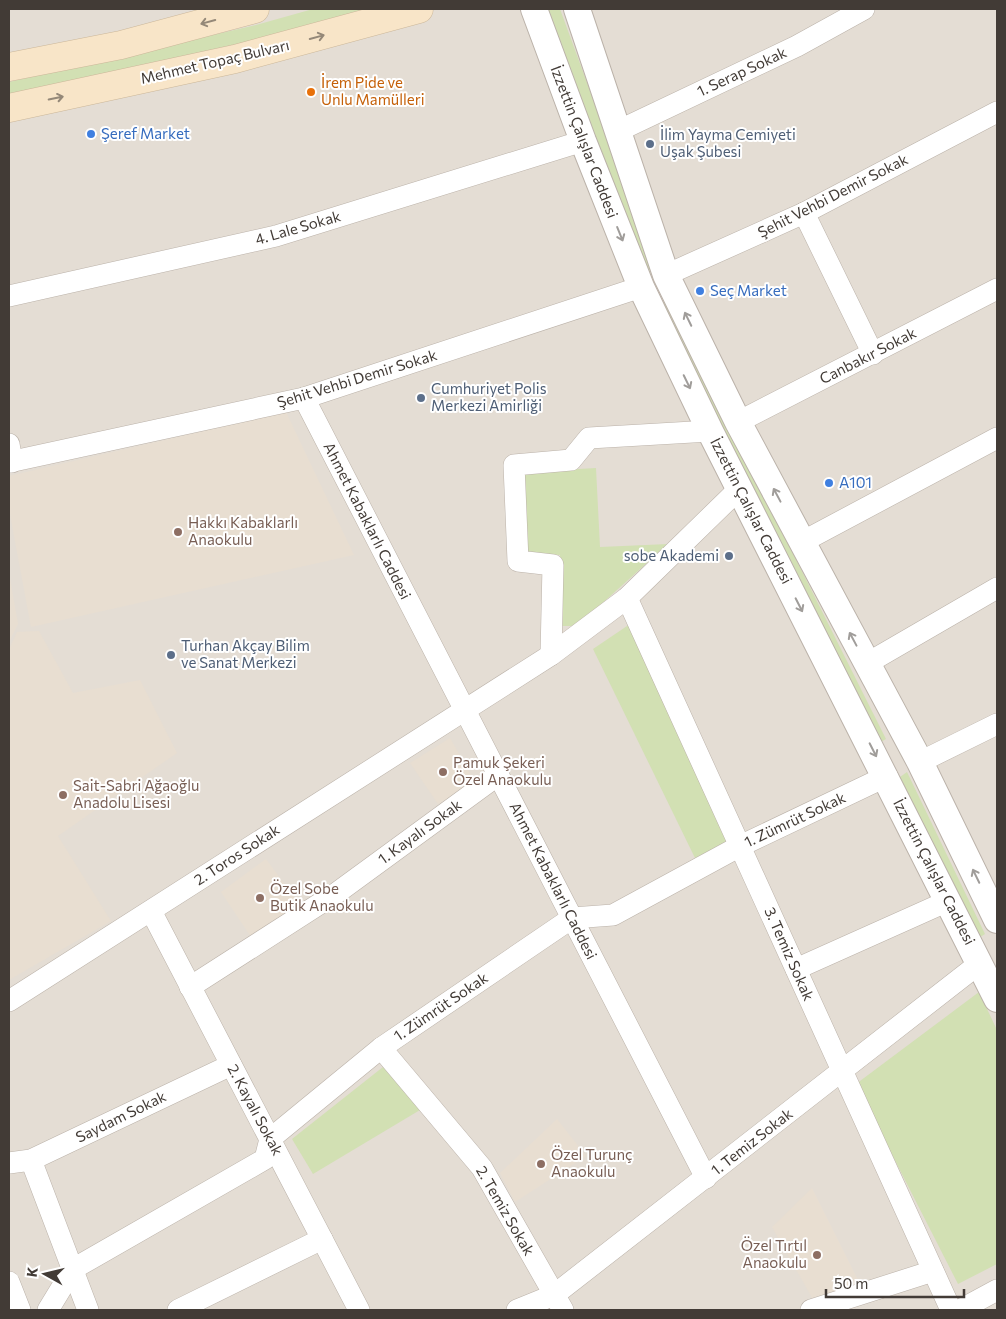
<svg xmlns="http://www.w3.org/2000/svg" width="1006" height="1319" viewBox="0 0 1006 1319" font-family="Commissioner,sans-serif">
  <rect width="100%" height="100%" fill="#f0ebe5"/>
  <!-- residential -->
  <rect fill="#e4ddd4" x="9" y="9" width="988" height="1301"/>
  <!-- education -->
  <g fill="#e8ded1">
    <polygon points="286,412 354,555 31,627 9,509 9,476"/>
    <polygon points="9,573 18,624 9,642"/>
    <polygon points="39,631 73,693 140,680 177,753 58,836 111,921 9,980 9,649 17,632"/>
    <polygon points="450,738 475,782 438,804 410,763"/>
    <polygon points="266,859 300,905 251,937 221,892"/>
    <polygon points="557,1119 586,1156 515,1202 500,1173"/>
    <polygon points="812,1188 860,1284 815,1303 772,1227"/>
  </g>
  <!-- green -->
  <g fill="#d2e0b3">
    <polygon points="313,9 378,9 260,39 9,94 9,82 256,25"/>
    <polygon points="544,9 560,9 655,268 644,273"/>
    <polygon points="666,300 886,739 879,743 658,306"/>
    <polygon points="596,468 600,547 668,544 577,626 559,626 560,555 528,554 522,481 526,472"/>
    <polygon points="630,624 734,839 695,858 593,649"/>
    <polygon points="907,772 985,934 977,939 900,777"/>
    <polygon points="979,992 997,1030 997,1264 958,1284 856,1084"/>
    <polygon points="383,1067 420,1110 313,1174 292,1139"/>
  </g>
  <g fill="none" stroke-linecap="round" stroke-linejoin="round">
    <defs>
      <g id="minor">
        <polyline points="618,131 797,46 864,9"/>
        <polyline points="804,213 873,354"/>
        <polyline points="666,275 804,213 997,112"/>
        <polyline points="9,296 276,236 583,141"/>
        <polyline points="304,398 706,1178"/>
        <polyline points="738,422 997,289"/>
        <polyline points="9,444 12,462"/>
        <polyline points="9,462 304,398 641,287"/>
        <polyline points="802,542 997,438"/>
        <polyline points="627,598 951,1310"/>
        <polyline points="551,655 553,565 518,561 514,465 571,460 589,438 710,431"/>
        <polyline points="866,664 997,588"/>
        <polyline points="920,762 997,724"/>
        <polyline points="151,911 359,1310"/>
        <polyline points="796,969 948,901"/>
        <polyline points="190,987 338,892 498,775"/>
        <polyline points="9,1001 551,655 627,598 740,488"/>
        <polyline points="381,1048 482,1168 563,1310"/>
        <polyline points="31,1160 88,1310"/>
        <polyline points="9,1163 31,1160 231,1065"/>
        <polyline points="9,1282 20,1310"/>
        <polyline points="48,1310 73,1269 265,1159 270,1139 381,1048 572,918 613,915 740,846 887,776"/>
        <polyline points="178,1310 322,1239"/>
        <polyline points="517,1310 554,1295 980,963"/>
        <polyline points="811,1310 933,1271"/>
        <polyline points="960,1310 997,1290"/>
      </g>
      <g id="tertiary">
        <polyline points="534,9 583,141 641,287 710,431 997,999"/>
        <polyline points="577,9 666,275 738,422 920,762 997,920"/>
      </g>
      <g id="secondary">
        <polyline points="9,67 121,45 255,9"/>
        <polyline points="9,108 235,59 419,9"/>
      </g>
    </defs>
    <!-- minor casing -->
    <use href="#minor" stroke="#bbb2a9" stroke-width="22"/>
    <!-- tertiary casing -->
    <use href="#tertiary" stroke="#bbb2a9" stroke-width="28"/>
    <!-- secondary casing -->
    <use href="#secondary" stroke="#cbb79a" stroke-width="29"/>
    <!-- minor -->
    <use href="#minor" stroke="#fff" stroke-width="21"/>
    <!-- tertiary -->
    <use href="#tertiary" stroke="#fff" stroke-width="26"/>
    <!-- secondary -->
    <use href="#secondary" stroke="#f8e5c8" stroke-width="28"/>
  </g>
  <!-- one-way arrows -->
  <defs><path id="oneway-shaft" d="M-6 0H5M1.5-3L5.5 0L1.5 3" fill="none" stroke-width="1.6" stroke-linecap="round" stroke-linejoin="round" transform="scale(1.25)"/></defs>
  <g stroke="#948878">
    <use href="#oneway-shaft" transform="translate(208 22) rotate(165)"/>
    <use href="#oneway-shaft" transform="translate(317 37) rotate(-15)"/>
    <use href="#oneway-shaft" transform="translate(56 98) rotate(-12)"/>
  </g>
  <g stroke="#a09d9a">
    <use href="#oneway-shaft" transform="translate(620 234) rotate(68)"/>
    <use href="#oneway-shaft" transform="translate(688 319) rotate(-116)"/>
    <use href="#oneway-shaft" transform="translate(687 382) rotate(64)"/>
    <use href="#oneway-shaft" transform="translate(777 495) rotate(-118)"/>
    <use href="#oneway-shaft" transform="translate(799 605) rotate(63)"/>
    <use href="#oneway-shaft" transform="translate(853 639) rotate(-118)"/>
    <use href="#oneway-shaft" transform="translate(873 750) rotate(63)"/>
    <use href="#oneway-shaft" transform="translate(976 876) rotate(-116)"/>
  </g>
  <!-- markers -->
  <circle fill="#e8710a" stroke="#fff" stroke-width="2" cx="311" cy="92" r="5"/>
  <g fill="#3f7fe0" stroke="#fff" stroke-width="2">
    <circle cx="91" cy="134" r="5"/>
    <circle cx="700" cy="291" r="5"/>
    <circle cx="829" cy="483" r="5"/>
  </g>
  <g fill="#5c6f8a" stroke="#fff" stroke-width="2">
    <circle cx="650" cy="144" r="5"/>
    <circle cx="421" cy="398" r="5"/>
    <circle cx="729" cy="556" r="5"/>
    <circle cx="171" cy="655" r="5"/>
  </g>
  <g fill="#8d6e63" stroke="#fff" stroke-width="2">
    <circle cx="178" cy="532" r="5"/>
    <circle cx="443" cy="772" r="5"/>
    <circle cx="63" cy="795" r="5"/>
    <circle cx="260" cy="898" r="5"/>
    <circle cx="541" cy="1164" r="5"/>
    <circle cx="817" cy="1255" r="5"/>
  </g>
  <g text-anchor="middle" stroke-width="4" stroke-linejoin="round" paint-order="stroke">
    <!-- street labels -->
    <g font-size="15" fill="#423b36" stroke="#fff">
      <text transform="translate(215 62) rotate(-13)" y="5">Mehmet Topaç Bulvarı</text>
      <text transform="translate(742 72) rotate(-25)" y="5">1. Serap Sokak</text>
      <text transform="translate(584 142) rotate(69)" y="5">İzzettin Çalışlar Caddesi</text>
      <text transform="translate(833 196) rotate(-27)" y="5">Şehit Vehbi Demir Sokak</text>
      <text transform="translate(298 228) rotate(-16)" y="5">4. Lale Sokak</text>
      <text transform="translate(868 356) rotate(-27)" y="5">Canbakır Sokak</text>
      <text transform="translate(357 379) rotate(-17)" y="5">Şehit Vehbi Demir Sokak</text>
      <text transform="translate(751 511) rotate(63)" y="5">İzzettin Çalışlar Caddesi</text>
      <text transform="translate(367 521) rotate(63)" y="5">Ahmet Kabaklarlı Caddesi</text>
      <text transform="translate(795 820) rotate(-25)" y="5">1. Zümrüt Sokak</text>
      <text transform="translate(420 832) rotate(-36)" y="5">1. Kayalı Sokak</text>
      <text transform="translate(237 855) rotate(-33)" y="5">2. Toros Sokak</text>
      <text transform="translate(934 872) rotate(63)" y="5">İzzettin Çalışlar Caddesi</text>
      <text transform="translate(553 881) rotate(63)" y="5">Ahmet Kabaklarlı Caddesi</text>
      <text transform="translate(789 954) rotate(66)" y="5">3. Temiz Sokak</text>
      <text transform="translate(441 1007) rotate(-34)" y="5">1. Zümrüt Sokak</text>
      <text transform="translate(255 1110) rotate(62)" y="5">2. Kayalı Sokak</text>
      <text transform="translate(121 1117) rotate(-26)" y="5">Saydam Sokak</text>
      <text transform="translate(752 1142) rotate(-38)" y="5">1. Temiz Sokak</text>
      <text transform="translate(505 1211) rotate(60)" y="5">2. Temiz Sokak</text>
    </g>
    <!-- food labels -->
    <g font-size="15" fill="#c56008" stroke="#fff" text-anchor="start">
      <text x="321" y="88">İrem Pide ve<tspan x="321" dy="17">Unlu Mamülleri</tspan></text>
    </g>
    <!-- shop labels -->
    <g font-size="15" fill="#366cbe" stroke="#fff" text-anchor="start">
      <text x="101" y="139">Şeref Market</text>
      <text x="710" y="296">Seç Market</text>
      <text x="839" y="488">A101</text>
    </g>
    <!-- service labels -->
    <g font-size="15" fill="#4e5e75" stroke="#fff" text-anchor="start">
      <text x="660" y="140">İlim Yayma Cemiyeti<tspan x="660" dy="17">Uşak Şubesi</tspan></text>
      <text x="431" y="394">Cumhuriyet Polis<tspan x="431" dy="17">Merkezi Amirliği</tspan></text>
      <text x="719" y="561" text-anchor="end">sobe Akademi</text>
      <text x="181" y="651">Turhan Akçay Bilim<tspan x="181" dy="17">ve Sanat Merkezi</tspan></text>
    </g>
    <!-- education labels -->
    <g font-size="15" fill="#785e54" stroke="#fff" text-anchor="start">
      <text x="188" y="528">Hakkı Kabaklarlı<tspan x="188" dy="17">Anaokulu</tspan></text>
      <text x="453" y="768">Pamuk Şekeri<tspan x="453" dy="17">Özel Anaokulu</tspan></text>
      <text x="73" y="791">Sait-Sabri Ağaoğlu<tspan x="73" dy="17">Anadolu Lisesi</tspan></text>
      <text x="270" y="894">Özel Sobe<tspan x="270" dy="17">Butik Anaokulu</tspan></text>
      <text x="551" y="1160">Özel Turunç<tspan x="551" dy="17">Anaokulu</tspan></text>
      <text x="807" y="1251" text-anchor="end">Özel Tırtıl<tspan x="807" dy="17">Anaokulu</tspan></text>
    </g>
  </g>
  <!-- border -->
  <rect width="1006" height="1319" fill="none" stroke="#423b36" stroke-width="20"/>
  <!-- north arrow -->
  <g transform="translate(45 1274) rotate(278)" stroke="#ffffff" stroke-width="4" paint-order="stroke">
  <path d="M0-4L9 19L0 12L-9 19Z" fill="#423b36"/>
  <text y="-8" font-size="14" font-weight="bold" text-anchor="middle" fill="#423b36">K</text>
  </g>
  <!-- scale -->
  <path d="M826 1289v8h138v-8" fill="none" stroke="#423b36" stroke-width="2.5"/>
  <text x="834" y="1289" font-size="15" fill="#423b36" stroke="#ffffff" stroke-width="4" paint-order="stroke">50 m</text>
</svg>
